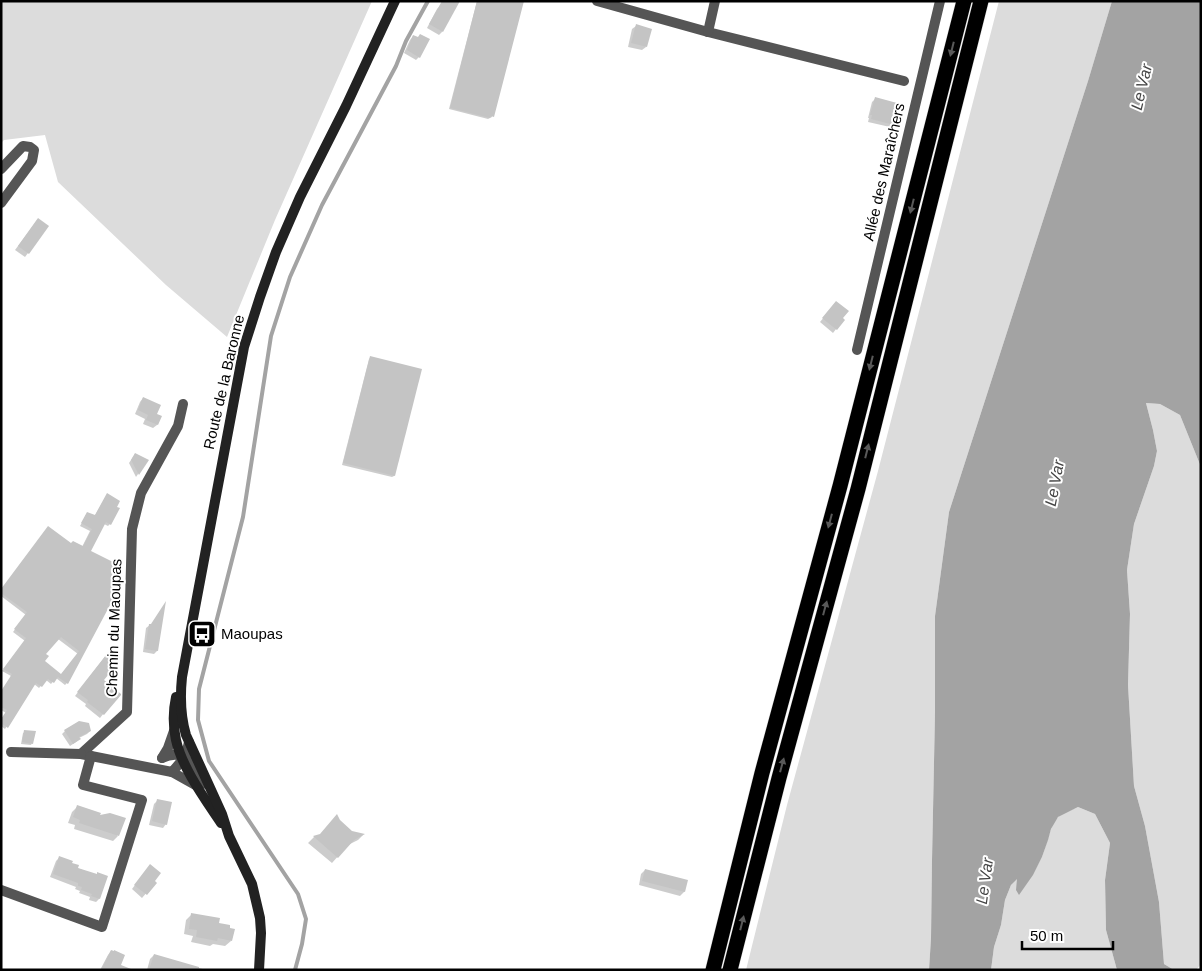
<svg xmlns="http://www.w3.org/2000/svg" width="1202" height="971" viewBox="0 0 1202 971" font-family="Helvetica,sans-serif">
  <rect width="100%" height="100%" fill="#fff"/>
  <!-- green -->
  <g fill="#dcdcdc">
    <polygon points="1,1 372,1 275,220 227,337 166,285 58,182 45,135 4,140 1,143"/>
    <polygon points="999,1 1112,1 1088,81 949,512 935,616 935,713 932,860 931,938 929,970 746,970 787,805 878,471"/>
    <polygon points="1146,403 1160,404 1180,415 1201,467 1201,964 1196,970 1174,970 1164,964 1159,902 1145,826 1134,786 1128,685 1130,614 1127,570 1134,524 1154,466 1157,451 1153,430"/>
    <path d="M1078,807L1095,814L1110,843L1105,880L1106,930L1117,970H991L994,947L1001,925L1005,900L1011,885L1017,878L1019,894C1028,882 1035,871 1042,857C1046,847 1051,824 1057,818C1062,813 1072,810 1078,807Z"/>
  </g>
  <!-- water -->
  <polygon fill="#a3a3a3" points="1112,1 1201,1 1201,467 1180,415 1160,404 1146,403 1153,430 1157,451 1154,466 1134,524 1127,570 1130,614 1128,685 1134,786 1145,826 1159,902 1164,964 1174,970 1117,970 1106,930 1105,880 1110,843 1095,814 1078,807 1058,817 1051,829 1048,840 1042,857 1033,875 1019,895 1016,890 1017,879 1011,885 1005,900 1001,925 994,947 991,970 929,970 931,938 932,860 935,713 935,616 949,512 1088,81"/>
  <!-- shadow -->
  <g fill="#0003" fill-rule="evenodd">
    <polygon points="477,1 522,1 492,117 488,119 449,109"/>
    <polygon points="441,5 442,32 439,35 427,28 437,9"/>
    <polygon points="636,26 646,47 642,50 628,47 632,29"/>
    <polygon points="413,36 419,57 416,60 404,53 410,40"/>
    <polygon points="875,99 894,109 893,124 890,127 868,122 869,118 868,118 872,102"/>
    <polygon points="38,219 28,253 25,257 15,250"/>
    <polygon points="833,306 841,318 843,320 833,333 820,322"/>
    <polygon points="371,357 421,370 394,476 392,477 342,465 369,359"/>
    <polygon points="143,398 155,414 160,417 157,425 153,428 143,424 145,419 135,414 140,402"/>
    <polygon points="135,454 147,461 136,477 129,463"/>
    <path d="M107,495L110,524L108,526L104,524L90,551L110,588L116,591L67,683L65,685L56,678L51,684L46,680L39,688L34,684L5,729L1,726V720L6,713L1,710V704L11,676L2,671L25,641L13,632L26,615L1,596V590L71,544L82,547L90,531L80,526L86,515L94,517ZM58,639L78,654L60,676L43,661L44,654Z"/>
    <polygon points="150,625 157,651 154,654 143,652 146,628"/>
    <polygon points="107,654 102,680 119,694 100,718 85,706 86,704 75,696"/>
    <polygon points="65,731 90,731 87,734 79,738 79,739 76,742 70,746 62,734"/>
    <polygon points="25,732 32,743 31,745 21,744 23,733"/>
    <polygon points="158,800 166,824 163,828 149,825 154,804"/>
    <polygon points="78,806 99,817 118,836 113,841 74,829 75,825 68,823 72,812"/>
    <polygon points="339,821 352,832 363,835 358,840 348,845 332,863 308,843 314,837 320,835"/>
    <polygon points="60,857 77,868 96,875 107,877 99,899 96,902 89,900 90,897 79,893 80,891 75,889 76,887 50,877 56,861"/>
    <polygon points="147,869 153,881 155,883 142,898 132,889"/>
    <polygon points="645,870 687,881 684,892 680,896 639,885 641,874"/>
    <polygon points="192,914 218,924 231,941 225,946 213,944 210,946 191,942 193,936 184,934 186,920"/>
    <polygon points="111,951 117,970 100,970 108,955"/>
    <polygon points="154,955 206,970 147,970 150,959"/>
  </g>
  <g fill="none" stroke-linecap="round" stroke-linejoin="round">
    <!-- stream -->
    <polyline stroke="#a3a3a3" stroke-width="4" points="295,970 302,944 306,919 298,894 209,761 198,720 199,689 243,517 271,336 290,277 322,205 396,66 406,41 428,1"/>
  </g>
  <!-- building -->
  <g fill="#c4c4c4" fill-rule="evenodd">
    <polygon points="442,1 460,1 443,32 429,24"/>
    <polygon points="477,1 524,1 494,117 491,116 490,118 450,108"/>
    <polygon points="636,24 652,29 647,47 631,43"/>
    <polygon points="420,34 430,39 420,58 407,50 413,35 418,37"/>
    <polygon points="875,97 897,103 896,108 898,109 894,125 871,119 872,115 870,115"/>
    <polygon points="38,218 49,226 29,254 18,246"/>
    <polygon points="836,301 849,311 843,318 845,320 837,330 822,318"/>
    <polygon points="370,356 422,369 395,476 343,463"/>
    <polygon points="143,397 161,405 157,414 162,416 158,425 146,420 148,415 138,410"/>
    <polygon points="135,453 149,460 139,475 131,460"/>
    <path d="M107,493L120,501L117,507L120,508L111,525L106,522L91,551L123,567L112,587L118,590L68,684L58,677L54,683L48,679L42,687L36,683L8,728L1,723V719L7,710L1,707V691L12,674L3,669L26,638L14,629L27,612L1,593V589L48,526L71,543L73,541L83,546L92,529L81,523L87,512L95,515ZM61,637L79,651L61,674L45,661L49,656L46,654Z"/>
    <polygon points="166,601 158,651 145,649 149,624 151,624"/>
    <polygon points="110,650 120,657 117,664 104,680 121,694 121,695 104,715 87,702 88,700 77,692"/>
    <polygon points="79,721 89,723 91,731 79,737 81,739 73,744 64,730"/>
    <polygon points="24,730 36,731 33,744 22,742"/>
    <polygon points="157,799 172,802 167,825 152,821"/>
    <polygon points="77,805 101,813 100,815 110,813 126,818 119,836 79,823 80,820 73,817"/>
    <polygon points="337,814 340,820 352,831 365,834 354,840 338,858 313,836 320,834"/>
    <polygon points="59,856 73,861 72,863 79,865 78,868 97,874 97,872 108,876 100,899 91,896 92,894 81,890 82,887 78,886 78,883 53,874"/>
    <polygon points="150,864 161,873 155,881 157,883 147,895 134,885"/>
    <polygon points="645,869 688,880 685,892 642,881"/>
    <polygon points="191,913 220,918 219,923 230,925 230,928 235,929 232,941 218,938 217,941 196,937 197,930 189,929"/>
    <polygon points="111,950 114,951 114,950 125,955 121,965 131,969 131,970 101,970"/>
    <polygon points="154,954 199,967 199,970 149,970"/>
  </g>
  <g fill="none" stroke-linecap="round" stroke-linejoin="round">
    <defs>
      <g id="highway">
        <polyline points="713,970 762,773 840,486 964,1"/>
        <polyline points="730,970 779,778 858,489 981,1"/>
      </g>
    </defs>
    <!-- highway casing -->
    <use href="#highway" stroke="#dbdbdb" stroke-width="16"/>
    <!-- street -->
    <g stroke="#555" stroke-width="10">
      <polyline points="597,1 708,32 904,81"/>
      <polyline points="708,32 715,1"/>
      <polyline points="1,169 23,146 30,147 34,150 32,161 1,203"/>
      <polyline points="857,350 940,1"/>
      <polyline points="183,404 178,426 141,493 132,529 127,712 81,754 172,772 197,786"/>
      <polyline points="11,752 81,754"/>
      <path d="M162,758C170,754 177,753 185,757L206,784"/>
      <polyline points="162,758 168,748 174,731"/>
      <path d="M172,772C182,761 186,757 189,742"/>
      <polyline points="1,890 102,927 142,800 83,785 91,756"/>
    </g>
    <!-- secondary -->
    <g stroke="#222" stroke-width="10">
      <path d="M176,697C173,711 173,726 176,740C182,768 205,799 221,823"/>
      <path d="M259,970L261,933L260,918L252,884L229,836L222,814L186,735C180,715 180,697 182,677L244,347L260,297L276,252L300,197L346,106L395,1"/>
    </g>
    <!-- highway -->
    <use href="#highway" stroke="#000" stroke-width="15"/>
  </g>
  <!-- one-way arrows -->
  <defs><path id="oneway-solid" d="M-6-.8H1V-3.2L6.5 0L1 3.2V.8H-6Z" transform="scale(1.25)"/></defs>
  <g fill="#595959">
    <use href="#oneway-solid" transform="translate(952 49) rotate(104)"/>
    <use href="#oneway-solid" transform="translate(912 206) rotate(104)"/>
    <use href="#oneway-solid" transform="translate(871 363) rotate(104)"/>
    <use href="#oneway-solid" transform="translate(867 451) rotate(-76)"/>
    <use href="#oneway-solid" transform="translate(830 521) rotate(105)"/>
    <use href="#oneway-solid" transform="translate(825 608) rotate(-75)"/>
    <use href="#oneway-solid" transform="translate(782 765) rotate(-75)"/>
    <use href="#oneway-solid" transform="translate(742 923) rotate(-76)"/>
  </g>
  <!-- icons -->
  <defs>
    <symbol id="bus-square" viewBox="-11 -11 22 22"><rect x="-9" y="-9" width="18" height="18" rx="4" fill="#000" stroke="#fff"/><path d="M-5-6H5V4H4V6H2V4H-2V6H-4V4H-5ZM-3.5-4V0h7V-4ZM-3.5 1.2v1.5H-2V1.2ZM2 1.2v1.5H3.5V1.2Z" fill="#fff"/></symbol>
  </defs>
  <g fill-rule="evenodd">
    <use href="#bus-square" x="186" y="618" width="32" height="32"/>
  </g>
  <g text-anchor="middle" stroke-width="4" stroke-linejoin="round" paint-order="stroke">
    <!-- street labels -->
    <g font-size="15" fill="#000" stroke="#fff">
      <text transform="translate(884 172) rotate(-77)" y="5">Allée des Maraîchers</text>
      <text transform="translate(224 382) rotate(-77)" y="5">Route de la Baronne</text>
      <text transform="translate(114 628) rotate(-88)" y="5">Chemin du Maoupas</text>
    </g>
    <!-- poi labels -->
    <g font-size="15" fill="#000" stroke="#fff" text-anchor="start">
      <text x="221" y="639">Maoupas</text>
    </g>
    <!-- water labels -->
    <g font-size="16" font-style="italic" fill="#444" stroke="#fff">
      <text transform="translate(1141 87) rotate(-77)" y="6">Le Var</text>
      <text transform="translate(1054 483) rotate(-79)" y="6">Le Var</text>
      <text transform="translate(984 881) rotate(-82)" y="6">Le Var</text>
    </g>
  </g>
  <!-- border -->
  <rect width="1202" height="971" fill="none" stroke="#000000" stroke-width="5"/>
  <!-- scale -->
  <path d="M1022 941v8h91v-8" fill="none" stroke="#000000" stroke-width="2.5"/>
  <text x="1030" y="941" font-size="15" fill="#000000" stroke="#ffffff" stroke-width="4" paint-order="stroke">50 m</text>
</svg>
